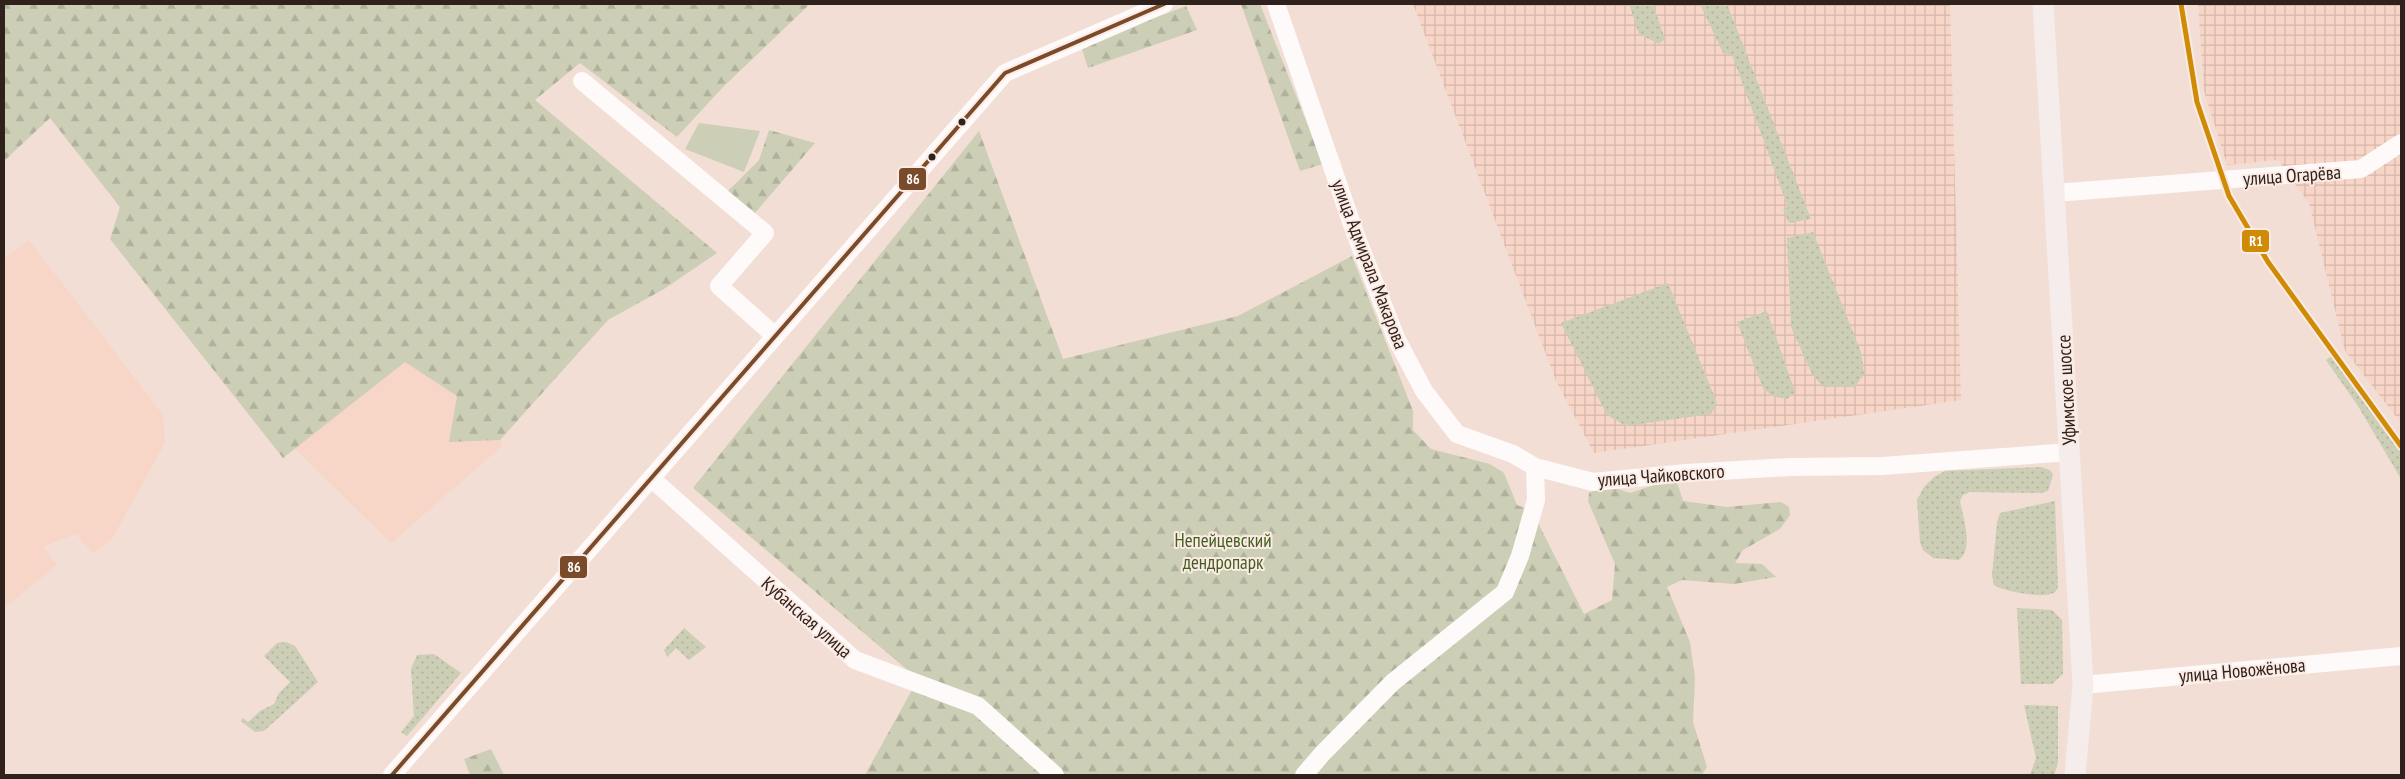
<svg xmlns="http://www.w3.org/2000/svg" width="2405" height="779" viewBox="0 0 2405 779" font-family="'PT Sans Narrow',sans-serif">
  <defs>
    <pattern id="industrial-grid" width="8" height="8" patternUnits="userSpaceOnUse" patternTransform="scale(1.25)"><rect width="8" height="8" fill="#f8d6c7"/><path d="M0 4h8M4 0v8" fill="none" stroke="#d5b7aa"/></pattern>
    <pattern id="grass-dots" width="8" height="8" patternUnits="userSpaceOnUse" patternTransform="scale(1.25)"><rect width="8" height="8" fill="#ccceb6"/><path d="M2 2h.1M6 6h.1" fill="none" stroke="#b0b19c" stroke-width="1.8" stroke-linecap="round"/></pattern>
    <pattern id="forest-firs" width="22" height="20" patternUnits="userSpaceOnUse" patternTransform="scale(1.25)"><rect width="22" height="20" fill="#ccceb6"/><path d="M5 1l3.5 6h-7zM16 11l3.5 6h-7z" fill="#b0b19c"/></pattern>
  </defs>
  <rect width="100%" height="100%" fill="#f2ded5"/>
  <!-- built -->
  <g fill="#f8d6c7">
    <polygon points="29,240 163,415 165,443 112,539 93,553 76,534 43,547 57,565 4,608 4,259"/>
    <polygon points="421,317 497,402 501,447 391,543 278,432"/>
  </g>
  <!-- industrial -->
  <g fill="url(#industrial-grid)">
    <polygon points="1413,4 1950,4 1961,400 1594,453 1556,381"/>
    <polygon points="2198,4 2401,4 2401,423 2345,351 2309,203 2278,160 2227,165 2204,91"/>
  </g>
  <!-- grass -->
  <g fill="url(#grass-dots)">
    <polygon points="1629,4 1653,4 1665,39 1659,44 1639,34"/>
    <polygon points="1700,4 1727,4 1811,219 1789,223 1783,210 1788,207 1732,55 1723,53"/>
    <polygon points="1813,232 1861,352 1864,374 1855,387 1823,387 1812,374 1791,327 1787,238"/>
    <polygon points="1668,283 1717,403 1711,414 1626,426 1607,415 1561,323"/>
    <polygon points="1767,311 1795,392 1787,399 1772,396 1763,388 1737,322"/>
    <polygon points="2332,356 2401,452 2401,479 2358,406 2326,360"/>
    <path d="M2041,467L2050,470L2053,475L2048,491L2041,493L1970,492L1963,495L1960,501C1963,518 1974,548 1959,560L1933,558L1923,550L1920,543L1917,500L1924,487L1934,477L1945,471Z"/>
    <path d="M2055,501L2058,587C2057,589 2056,592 2053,593C2044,599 2002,591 1994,585L1992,576L1997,522L2000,513Z"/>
    <polygon points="2017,608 2052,610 2062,620 2063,674 2052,684 2021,684"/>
    <polygon points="684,628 706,647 689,660 676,648 667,657 664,650"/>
    <polygon points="286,642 295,646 318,682 264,731 255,732 241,721 243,718 248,722 260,711 274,704 279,693 290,682 264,656 277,643"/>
    <polygon points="434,654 461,673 407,736 401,732 414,716 411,669 417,655"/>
    <polygon points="2024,705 2058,706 2058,763 2054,775 2030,775 2036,758"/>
  </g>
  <!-- forest -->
  <g fill="url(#forest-firs)">
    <polygon points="4,4 810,4 723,87 677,137 580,63 535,100 717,253 664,289 608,320 500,440 449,442 457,396 405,362 283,458 110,239 120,207 50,118 4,161"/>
    <polygon points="1241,4 1260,4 1323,164 1300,171"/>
    <polygon points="1186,6 1197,30 1088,68 1081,46"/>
    <polygon points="769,130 815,143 755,213 727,192 759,160"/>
    <polygon points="979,131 1063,359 1238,316 1352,256 1413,411 1413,430 1431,449 1490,464 1504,473 1517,505 1532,511 1584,614 1612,600 1615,564 1588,501 1589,493 1604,484 1630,493 1672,479 1678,485 1683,501 1727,507 1781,502 1789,507 1790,515 1780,529 1743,550 1735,563 1762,564 1776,577 1734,584 1682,580 1667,587 1690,642 1695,678 1693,722 1707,767 1702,775 865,775 918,679 693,488"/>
    <polygon points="491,749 504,775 470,775 464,759"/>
  </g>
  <!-- park -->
  <polygon fill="#ccceb6" points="699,123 760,131 744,172 685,149"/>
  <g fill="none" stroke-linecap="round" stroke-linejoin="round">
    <!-- minor -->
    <g stroke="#fdfaf9" stroke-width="18">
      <polyline points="1276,4 1355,233 1396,338 1424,391 1457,434 1513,454 1535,467 1593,482 1686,473 1790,467 1882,466 2070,452"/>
      <polyline points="582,81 765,233 719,286 775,336"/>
      <polyline points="2055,193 2361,169 2401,143"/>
      <polyline points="651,478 855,660 978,706 1055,775"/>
      <polyline points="2083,685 2401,656"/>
      <polyline points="392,775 1005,73 1164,4"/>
      <polyline points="1304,775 1322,754 1393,682 1505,592 1520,556 1536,500 1535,467"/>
    </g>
    <!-- major -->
    <polyline stroke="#f5edec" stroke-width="21" points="2043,4 2083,685 2075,775"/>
    <defs>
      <polyline id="bus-1" points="392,775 1005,73 1164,4"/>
    </defs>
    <!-- bus-1 casing -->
    <use href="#bus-1" stroke="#fbebe4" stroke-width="8"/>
    <!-- bus-1 -->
    <use href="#bus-1" stroke="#7a4b2a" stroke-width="4"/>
    <defs>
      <polyline id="rail-1" points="2181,4 2197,102 2229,196 2268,262 2401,446"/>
    </defs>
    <!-- rail-1 casing -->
    <use href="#rail-1" stroke="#fbebe4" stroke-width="9"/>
    <!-- rail-1 -->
    <use href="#rail-1" stroke="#cf8b05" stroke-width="5"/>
  </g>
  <!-- markers -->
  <g fill="#2f211b" stroke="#fbebe4" stroke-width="2">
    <circle cx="962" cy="122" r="4.5"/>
    <circle cx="932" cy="157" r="4.5"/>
  </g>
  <g text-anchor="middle" stroke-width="4" stroke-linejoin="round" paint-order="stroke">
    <!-- street labels -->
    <g font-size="19" fill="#2f211b" stroke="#fbebe4">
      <text transform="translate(2292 175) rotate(-4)" y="7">улица Огарёва</text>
      <text transform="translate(1370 264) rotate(69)" y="7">улица Адмирала Макарова</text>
      <text transform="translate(2066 390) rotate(-93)" y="7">Уфимское шоссе</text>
      <text transform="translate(1661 475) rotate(-4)" y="7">улица Чайковского</text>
      <text transform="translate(807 617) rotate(41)" y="7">Кубанская улица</text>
      <text transform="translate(2242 670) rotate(-5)" y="7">улица Новожёнова</text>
    </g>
    <!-- park labels -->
    <g font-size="19" fill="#41601f" stroke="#fbebe4">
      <text x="1223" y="547">Непейцевский<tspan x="1223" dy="22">дендропарк</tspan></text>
    </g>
  </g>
  <g stroke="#fbebe4" stroke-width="2">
    <rect x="898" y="167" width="29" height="24" rx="5" fill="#7a4b2a"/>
    <rect x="2241" y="229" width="29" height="24" rx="5" fill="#cf8b05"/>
    <rect x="559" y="555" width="29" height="24" rx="5" fill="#7a4b2a"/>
  </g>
  <g font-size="14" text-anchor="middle" font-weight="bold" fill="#fff">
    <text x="913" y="184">86</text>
    <text x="2256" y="246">R1</text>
    <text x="574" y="572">86</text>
  </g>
  <!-- border -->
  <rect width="2405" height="779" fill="none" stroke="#2f211b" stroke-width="10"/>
</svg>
